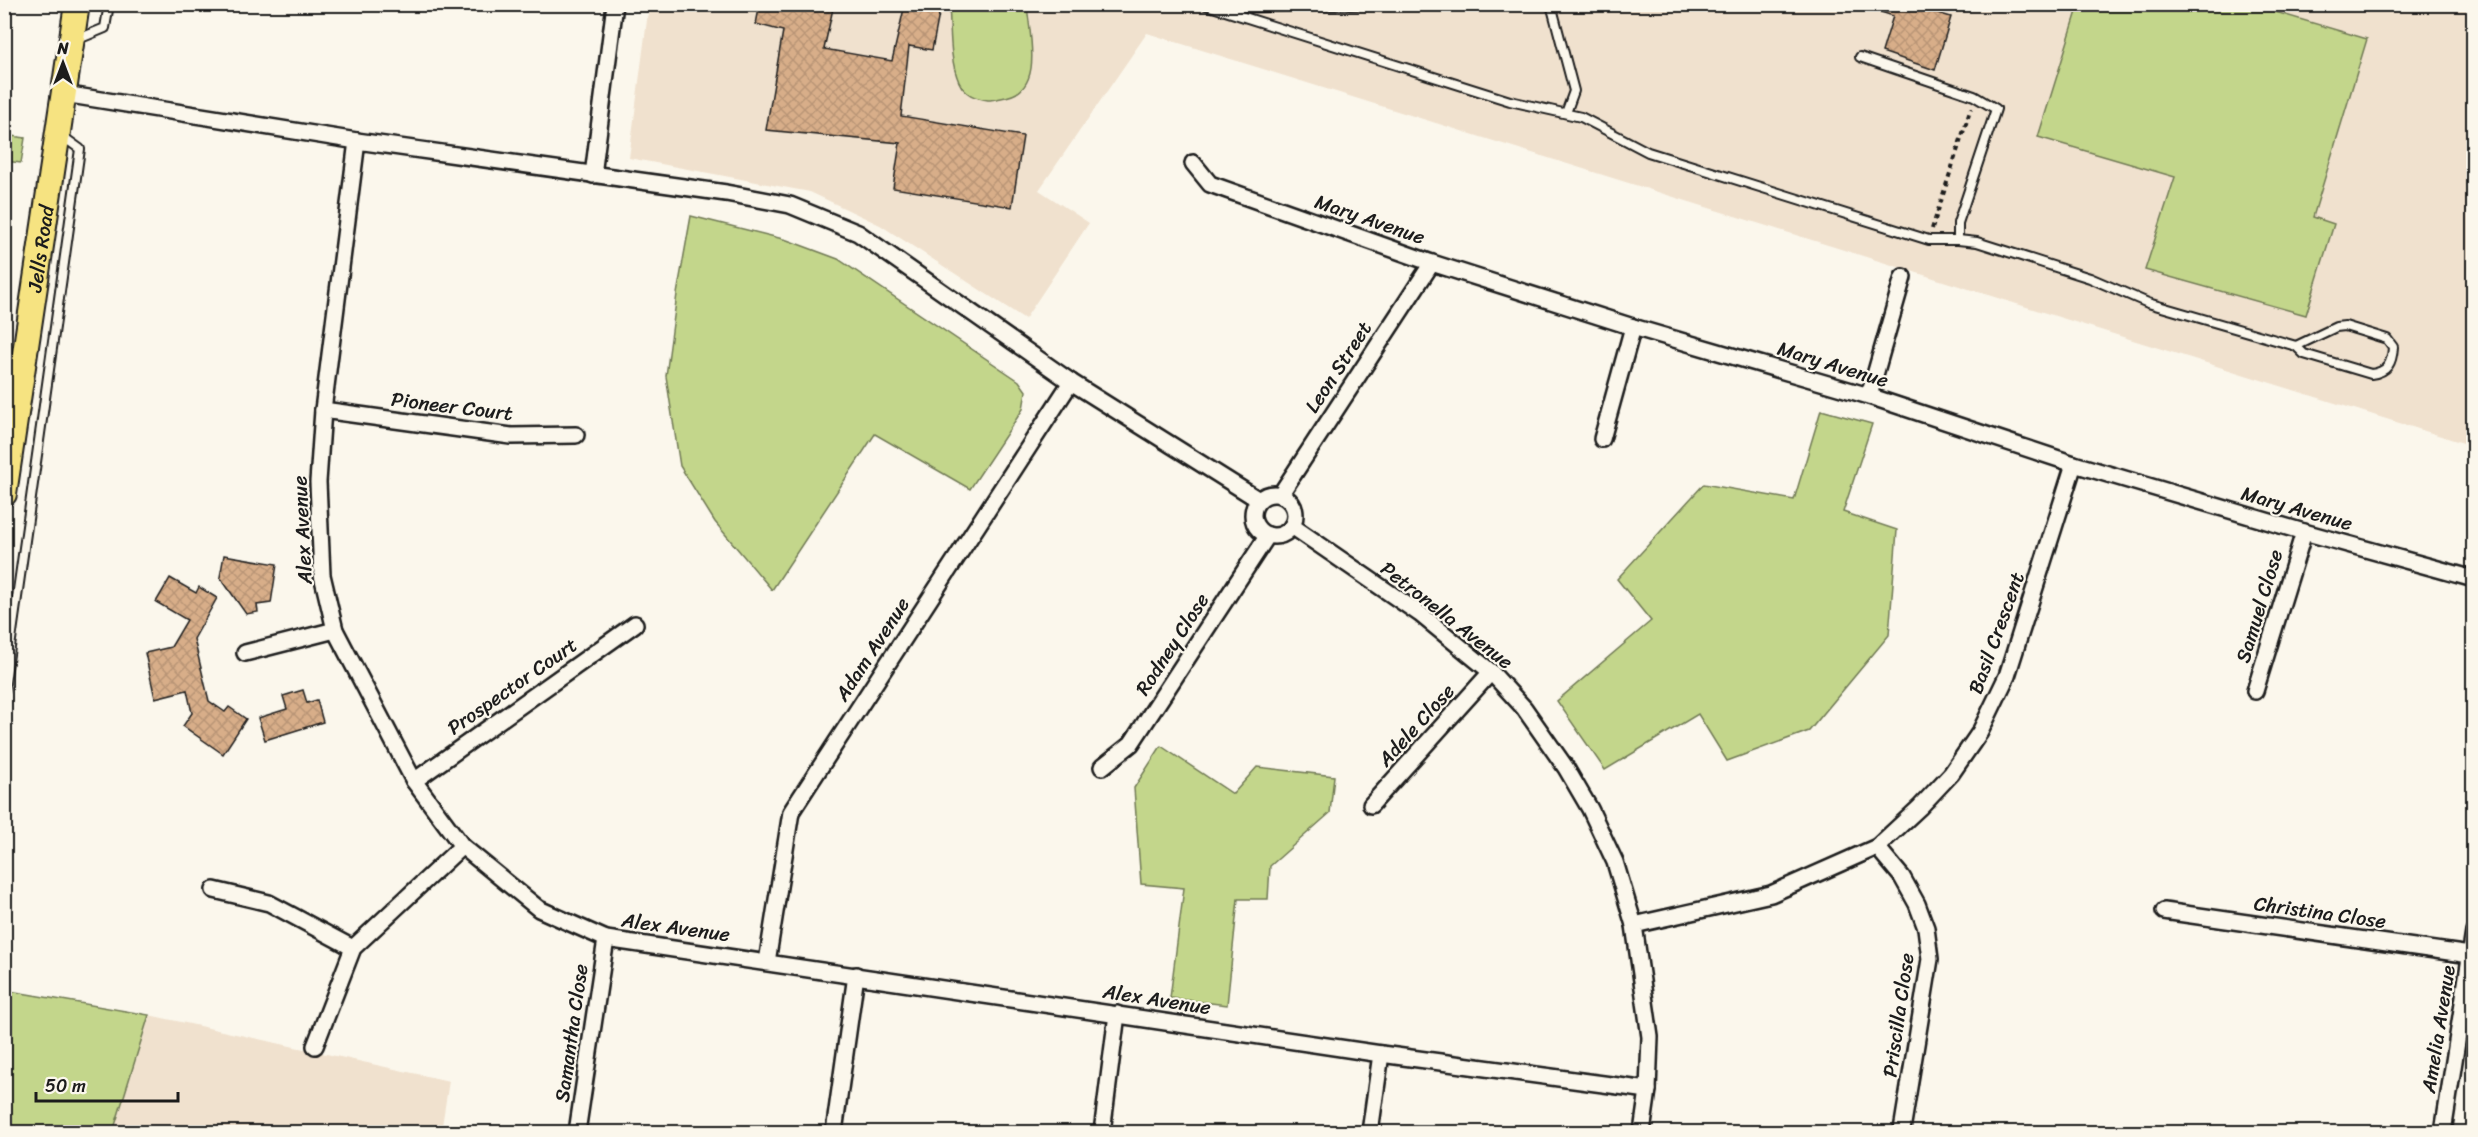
<svg xmlns="http://www.w3.org/2000/svg" width="2478" height="1137" viewBox="0 0 2478 1137" font-family="Sriracha,sans-serif">
  <defs>
    <pattern id="building-cross-hatch" width="8" height="8" patternUnits="userSpaceOnUse" patternTransform="scale(1.5)"><rect width="8" height="8" fill="#d8ae89"/><path d="M0 0l8 8M0 8l8-8" fill="none" stroke="#b99576"/></pattern>
  </defs>
  <rect width="100%" height="100%" fill="#fbf7ec"/>
  <filter id="ink" filterUnits="userSpaceOnUse"><feTurbulence type="fractalNoise" baseFrequency=".0167" numOctaves="2"/><feDisplacementMap in="SourceGraphic" scale="12" xChannelSelector="R" yChannelSelector="G"/><feConvolveMatrix kernelMatrix="1 2 1 2 8 2 1 2 1" color-interpolation-filters="sRGB"/></filter>
  <g filter="url(#ink)">
    <!-- built -->
    <g fill="#f0e1ce">
      <polygon points="649,5 2473,5 2473,446 1147,33 1039,190 1089,223 1025,319 880,225 810,192 629,158"/>
      <polygon points="149,1015 449,1081 441,1132 113,1132"/>
    </g>
    <!-- green -->
    <g fill="#c3d68b" stroke="#707954" stroke-width="1.5">
      <path d="M949,5H1027C1029,32 1045,90 1006,97C1000,98 994,100 988,100C975,98 965,95 959,82C949,59 951,29 949,5Z"/>
      <polygon points="2079,5 2252,5 2367,39 2313,217 2334,224 2306,315 2145,270 2175,177 2038,137"/>
      <polygon points="5,135 25,138 21,163 5,161"/>
      <polygon points="691,216 787,240 838,259 1019,381 1026,391 1023,409 970,489 875,434 772,590 715,522 680,466 666,376 677,294"/>
      <polygon points="1821,410 1872,424 1843,512 1897,530 1889,635 1809,731 1727,761 1698,714 1605,770 1557,701 1651,621 1617,579 1704,484 1794,500"/>
      <polygon points="1161,746 1233,794 1257,767 1334,776 1330,813 1270,866 1268,899 1238,899 1227,1005 1170,998 1184,888 1141,884 1134,788"/>
      <polygon points="4,990 149,1015 113,1132 5,1132"/>
    </g>
    <!-- building -->
    <g fill="url(#building-cross-hatch)" stroke="#1c1c1c" stroke-width="1.5">
      <polygon points="760,4 834,4 824,49 892,61 905,4 941,4 932,50 909,46 901,116 1023,136 1012,207 893,188 900,143 766,130 783,31 756,24"/>
      <polygon points="1866,4 1936,4 1934,12 1951,17 1935,70 1882,52 1893,16 1866,7"/>
      <polygon points="224,555 277,564 271,603 257,605 258,612 246,614 220,577"/>
      <polygon points="170,578 196,593 199,587 217,598 194,639 209,701 225,712 229,707 246,719 223,754 183,726 192,713 187,690 155,698 145,653 171,647 187,620 156,602"/>
      <polygon points="303,690 307,703 317,700 323,722 265,740 258,718 287,709 283,696"/>
    </g>
    <g fill="none" stroke-linecap="round" stroke-linejoin="round">
      <defs>
        <g id="lane">
          <polyline points="1203,4 1510,101 1581,117 1648,152 1929,240 1958,240 1958,223 1996,109 1974,96 1860,57"/>
          <polyline points="1547,4 1552,8 1574,91 1566,113"/>
          <polyline points="1221,8 1392,4"/>
          <polyline points="76,40 105,28 109,4"/>
          <path d="M1958,240L1977,242L2090,278L2148,303L2296,346L2304,354L2371,374C2388,372 2392,363 2393,347L2387,339L2345,326L2336,327L2296,346"/>
          <polyline points="4,690 80,149 62,136"/>
        </g>
        <g id="street">
          <polyline points="64,94 357,141 726,193 790,205 858,233 1071,382 1259,500"/>
          <polyline points="357,141 323,410 318,482 322,575 335,630 414,781 462,846 539,909 606,939 1381,1054 1648,1090"/>
          <polyline points="1193,163 1210,184 1432,263 1633,327 1869,396 2074,464 2304,532 2474,579"/>
          <polyline points="593,175 615,4"/>
          <polyline points="1869,396 1903,277"/>
          <polyline points="323,410 511,436 576,435"/>
          <polyline points="1602,439 1633,327"/>
          <circle cx="1274" cy="515" r="21"/>
          <polyline points="1280,495 1432,263"/>
          <polyline points="1292,526 1420,614 1491,672 1524,708 1566,768 1590,809 1615,862 1634,925 1650,1037 1648,1090 1642,1132"/>
          <polyline points="245,653 335,630"/>
          <polyline points="2255,691 2304,532"/>
          <polyline points="1102,767 1131,744 1268,535"/>
          <polyline points="414,781 635,624"/>
          <polyline points="1371,805 1491,672"/>
          <polyline points="1877,847 1902,877 1917,904 1926,928 1930,959 1902,1130"/>
          <polyline points="214,890 269,903 353,948"/>
          <polyline points="2164,911 2470,955"/>
          <polyline points="1634,925 1771,894 1877,847 1920,807 1951,774 1980,732 2007,676 2074,464"/>
          <polyline points="767,962 791,812 1071,382"/>
          <polyline points="315,1046 353,948 462,846"/>
          <polyline points="577,1132 606,939"/>
          <polyline points="834,1132 856,975"/>
          <polyline points="1102,1132 1117,1014"/>
          <polyline points="1370,1132 1381,1054"/>
          <polyline points="2443,1132 2474,932"/>
        </g>
        <g id="primary">
          <path id="s1" d="M4,494L77,4"/>
        </g>
      </defs>
      <!-- lane casing -->
      <use href="#lane" stroke="#1c1c1c" stroke-width="12"/>
      <!-- street casing -->
      <use href="#street" stroke="#1c1c1c" stroke-width="20"/>
      <!-- primary casing -->
      <use href="#primary" stroke="#1c1c1c" stroke-width="28"/>
      <!-- path -->
      <polyline stroke="#1c1c1c" stroke-width="4" stroke-dasharray="4.5 4.5" stroke-linecap="butt" points="1932,229 1971,108"/>
      <!-- lane -->
      <use href="#lane" stroke="#fbf7ec" stroke-width="8"/>
      <!-- street -->
      <use href="#street" stroke="#fbf7ec" stroke-width="15"/>
      <!-- primary -->
      <use href="#primary" stroke="#f6e381" stroke-width="24"/>
    </g>
  </g>
  <g text-anchor="middle" stroke-width="4.5" stroke-linejoin="round" paint-order="stroke">
    <!-- street labels -->
    <g font-size="20" fill="#1c1c1c" stroke="#fbf7ec">
      <text transform="translate(1370 219) rotate(19)" y="7">Mary Avenue</text>
      <text dy="7" stroke="none"><textPath href="#s1" startOffset="248">Jells Road</textPath></text>
      <text transform="translate(1833 364) rotate(17)" y="7">Mary Avenue</text>
      <text transform="translate(1338 367) rotate(-57)" y="7">Leon Street</text>
      <text transform="translate(452 406) rotate(7)" y="7">Pioneer Court</text>
      <text transform="translate(2297 508) rotate(16)" y="7">Mary Avenue</text>
      <text transform="translate(302 530) rotate(-93)" y="7">Alex Avenue</text>
      <text transform="translate(2259 606) rotate(-73)" y="7">Samuel Close</text>
      <text transform="translate(1447 615) rotate(38)" y="7">Petronella Avenue</text>
      <text transform="translate(1996 633) rotate(-70)" y="7">Basil Crescent</text>
      <text transform="translate(1172 644) rotate(-57)" y="7">Rodney Close</text>
      <text transform="translate(872 649) rotate(-57)" y="7">Adam Avenue</text>
      <text transform="translate(512 686) rotate(-35)" y="7">Prospector Court</text>
      <text transform="translate(1416 725) rotate(-48)" y="7">Adele Close</text>
      <text transform="translate(2320 912) rotate(8)" y="7">Christina Close</text>
      <text transform="translate(676 927) rotate(8)" y="7">Alex Avenue</text>
      <text transform="translate(1157 999) rotate(9)" y="7">Alex Avenue</text>
      <text transform="translate(1898 1015) rotate(-82)" y="7">Priscilla Close</text>
      <text transform="translate(2438 1029) rotate(-81)" y="7">Amelia Avenue</text>
      <text transform="translate(571 1033) rotate(-82)" y="7">Samantha Close</text>
    </g>
  </g>
  <!-- margin -->
  <rect width="2478" height="1137" fill="none" stroke="#fbf7ec" stroke-width="24"/>
  <rect x="12" y="12" width="2454" height="1113" fill="none" stroke="#1c1c1c" stroke-width="2" filter="url(#ink)"/>
  <!-- north arrow -->
  <g transform="translate(63 63)" stroke="#fbf7ec" stroke-width="4.5" paint-order="stroke">
  <path d="M0-4.5L10 22L0 15L-10 22Z" fill="#1c1c1c"/>
  <text y="-9" font-size="16" font-weight="bold" text-anchor="middle" fill="#1c1c1c">N</text>
  </g>
  <!-- scale -->
  <path d="M36 1092v9h142v-9" fill="none" stroke="#1c1c1c" stroke-width="3"/>
  <text x="45" y="1092" font-size="18" fill="#1c1c1c" stroke="#fbf7ec" stroke-width="4.5" paint-order="stroke">50 m</text>
</svg>
